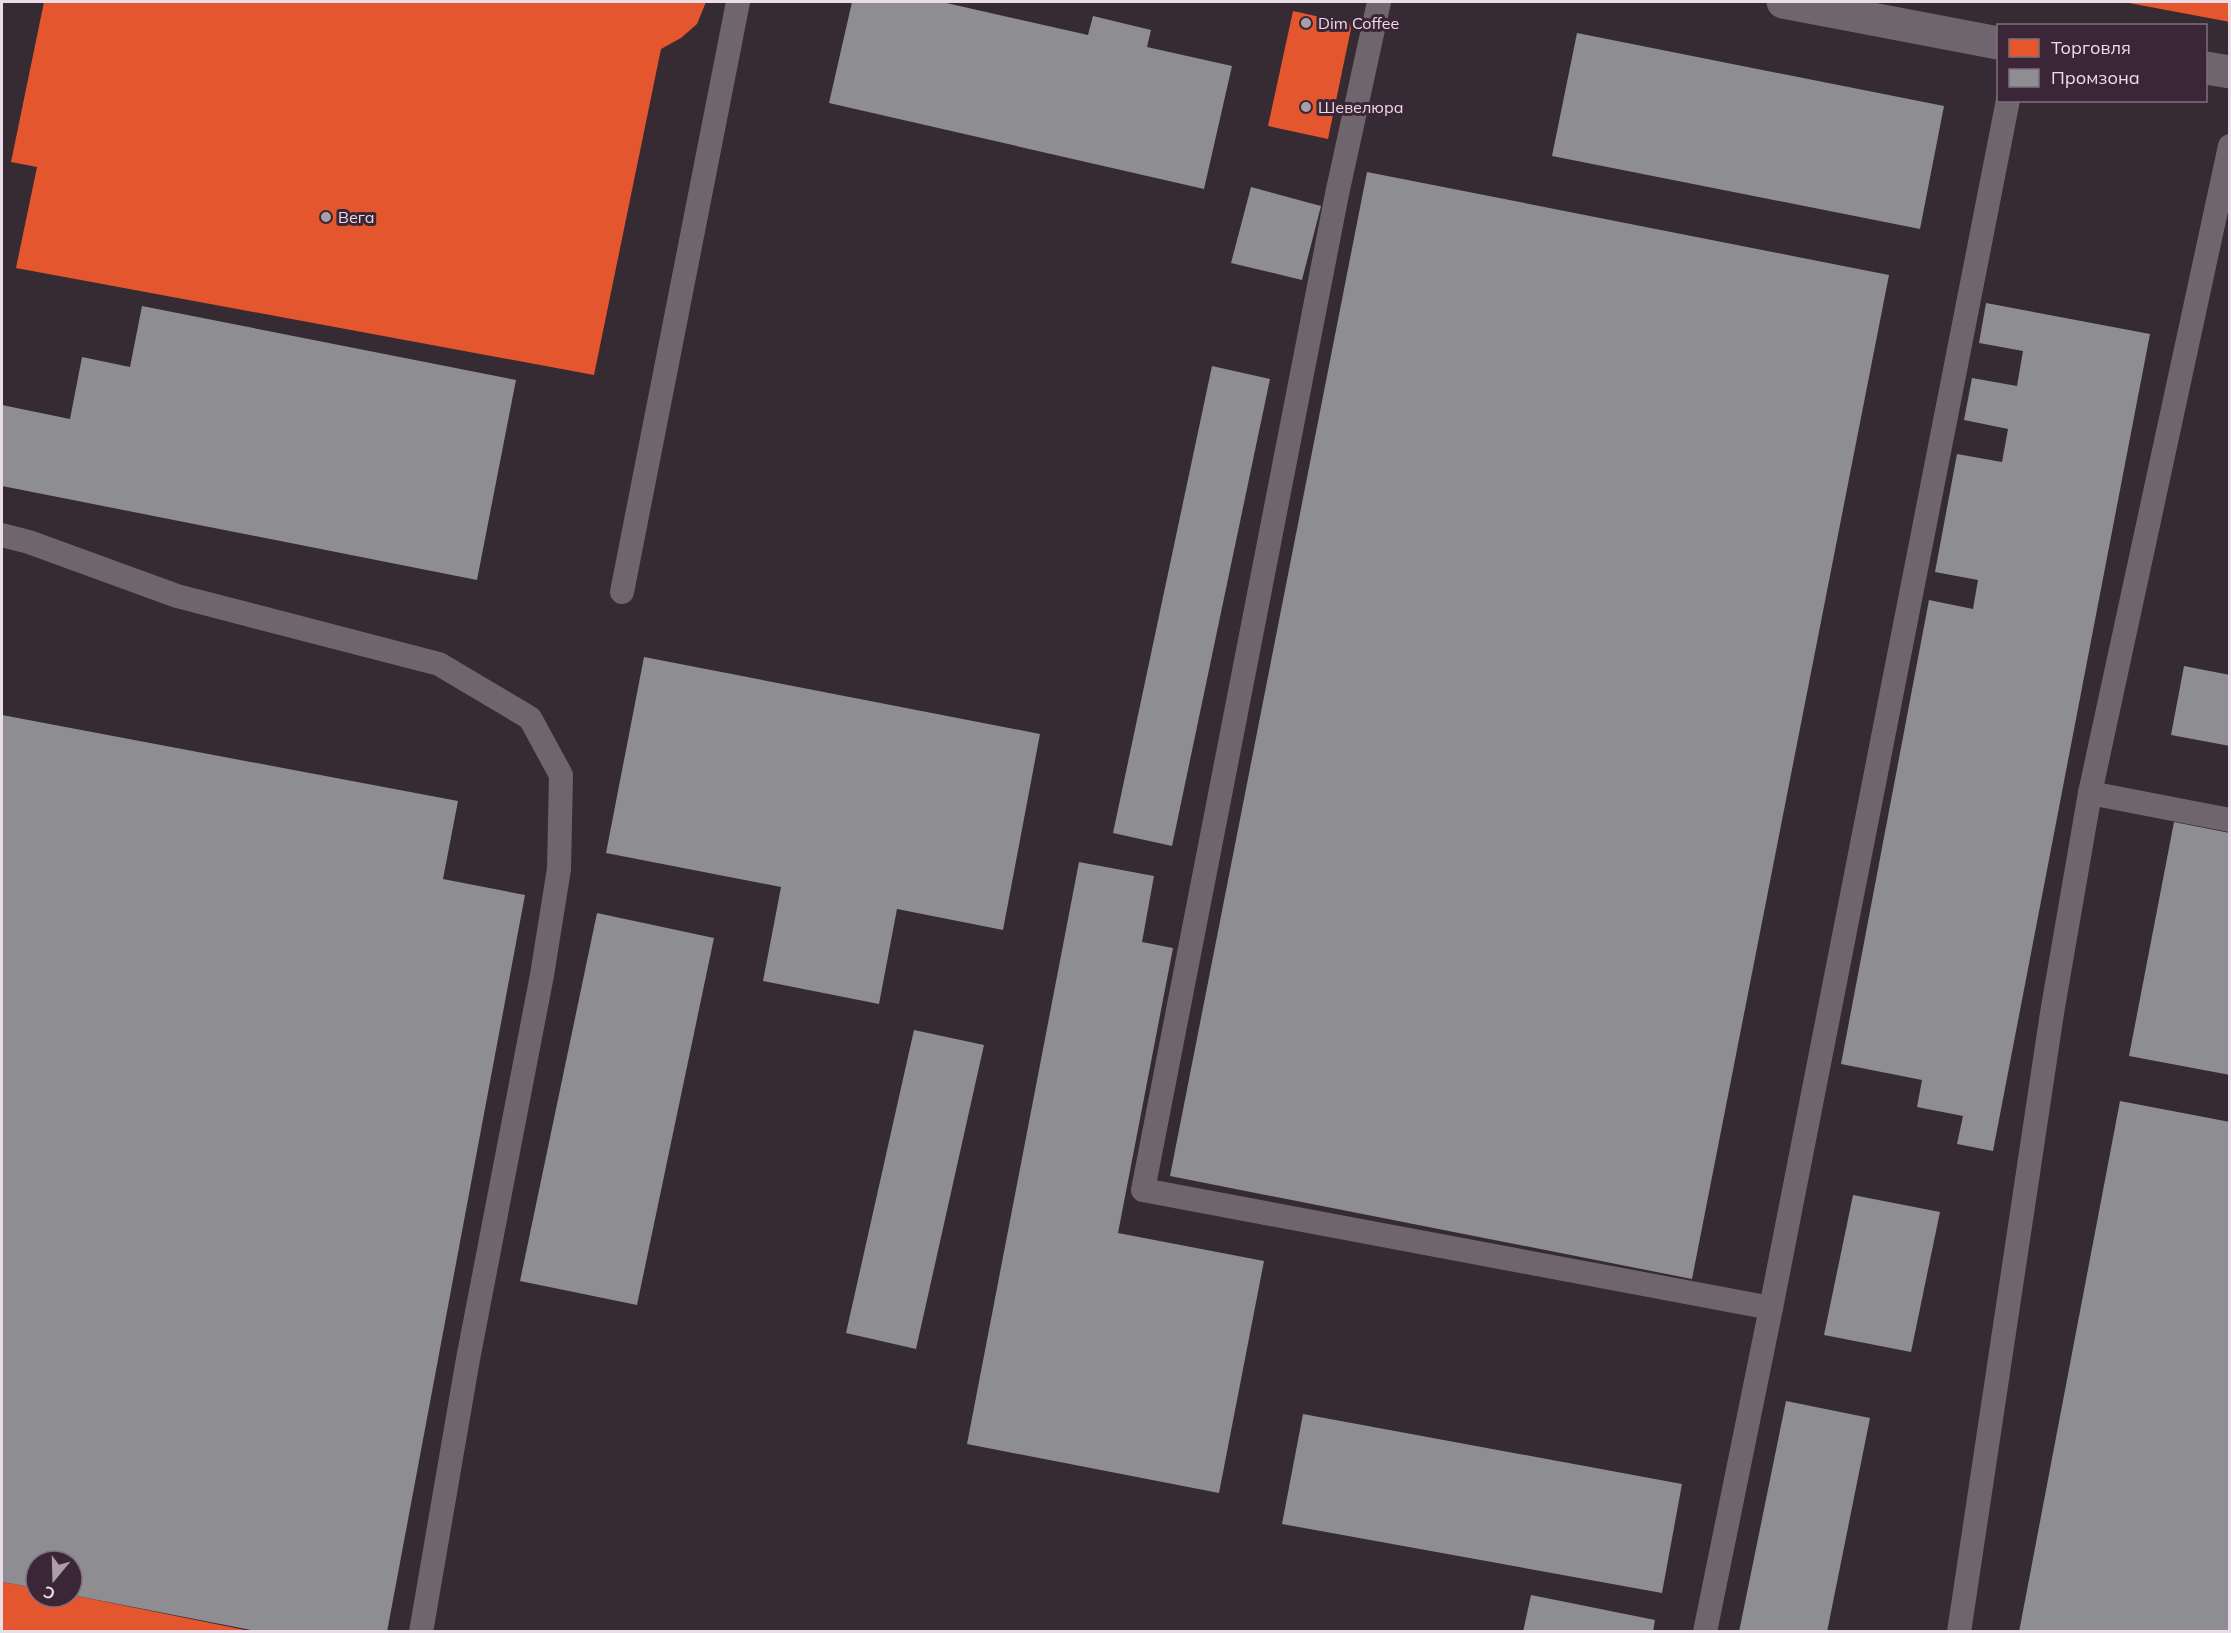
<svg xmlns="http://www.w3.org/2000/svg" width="2231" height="1633" viewBox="0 0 2231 1633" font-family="Mulish,sans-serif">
  <rect width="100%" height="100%" fill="#362a33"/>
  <!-- shops -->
  <g fill="#e4572e">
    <polygon points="44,2 706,2 697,24 681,38 661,49 594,375 16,268 37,167 11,162"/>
    <polygon points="2130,2 2230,2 2230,22 2129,3"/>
    <polygon points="1293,11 1352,24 1328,139 1268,126"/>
    <polygon points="2,1582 36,1588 36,1597 72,1597 72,1595 255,1632 2,1632"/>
  </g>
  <!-- industry -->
  <g fill="#8d8d92">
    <polygon points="852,2 942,2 1088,35 1093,16 1151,30 1147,47 1232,66 1204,189 829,103"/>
    <polygon points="1577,33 1944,106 1920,229 1552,156"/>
    <polygon points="1367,172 1889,275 1692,1279 1170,1176"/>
    <polygon points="1251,187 1321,206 1302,280 1231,263"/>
    <polygon points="1986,303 2150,334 1993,1151 1957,1144 1963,1116 1917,1107 1922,1080 1841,1064 1929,600 1973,609 1978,580 1935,572 1957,454 2002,462 2008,429 1964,420 1972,378 2017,386 2023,351 1979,343"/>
    <polygon points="142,306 516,380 477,580 2,486 2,405 70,419 82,357 130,367"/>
    <polygon points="1212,366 1270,379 1172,846 1113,833"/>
    <polygon points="644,657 1040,734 1003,930 897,909 879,1004 763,981 781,887 606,853"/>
    <polygon points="2184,666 2230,675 2230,746 2171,735"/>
    <polygon points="2,715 458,801 443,879 525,895 387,1632 261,1632 72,1595 72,1561 36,1561 36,1588 2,1582"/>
    <polygon points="2174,822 2230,833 2230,1075 2129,1056"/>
    <polygon points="1079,862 1154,876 1142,942 1173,948 1118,1233 1264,1261 1219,1493 967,1444"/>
    <polygon points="597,913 714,938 637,1305 520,1281"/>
    <polygon points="914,1030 984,1045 916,1349 846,1333"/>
    <polygon points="2120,1101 2230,1122 2230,1632 2019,1632"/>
    <polygon points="1853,1195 1940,1212 1911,1352 1824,1335"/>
    <polygon points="1786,1401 1870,1418 1827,1632 1739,1632"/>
    <polygon points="1303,1414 1682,1484 1662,1593 1282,1524"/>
    <polygon points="1531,1595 1655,1620 1653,1632 1523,1632"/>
  </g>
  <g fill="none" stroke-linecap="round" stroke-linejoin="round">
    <!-- lane -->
    <g stroke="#6f666d" stroke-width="24">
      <polyline points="1379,2 1337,194 1143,1190 1771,1308"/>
      <polyline points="2,535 29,542 177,596 439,664 530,718 561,775 559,869 542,975 468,1359 421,1632"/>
      <polyline points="622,592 738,2"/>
      <polyline points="2090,793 2230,820"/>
      <polyline points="1705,1632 1771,1308 2008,100"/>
      <polyline points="1959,1632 2052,1013 2090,793 2230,146"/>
    </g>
    <!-- secondary -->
    <g stroke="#6f666d" stroke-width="33">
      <polyline points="1783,2 1998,43"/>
      <polyline points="2206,68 2230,72"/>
    </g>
  </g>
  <!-- markers -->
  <g fill="#ab9ea8" stroke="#3a2636" stroke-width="2">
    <circle cx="1306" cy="23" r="6"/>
    <circle cx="1306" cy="107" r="6"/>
    <circle cx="326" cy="217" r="6"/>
  </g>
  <g text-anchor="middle" stroke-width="6" stroke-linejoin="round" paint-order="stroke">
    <!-- poi labels -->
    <g font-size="16" fill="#eadde7" stroke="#3a2636" text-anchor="start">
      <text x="1318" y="29">Dim Coffee</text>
      <text x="1318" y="113">Шевелюра</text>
      <text x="338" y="223">Вега</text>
    </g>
  </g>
  <!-- border -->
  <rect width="2231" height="1633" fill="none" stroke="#eadde7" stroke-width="6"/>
  <!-- legend -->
  <rect x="1997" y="24" width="210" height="78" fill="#3a2636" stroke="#806f7d" stroke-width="1.5"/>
  <rect x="2009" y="39" width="30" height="18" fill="#e4572e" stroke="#806f7d" stroke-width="1.5"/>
  <text x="2051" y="54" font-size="18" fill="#eadde7">Торговля</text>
  <rect x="2009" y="69" width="30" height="18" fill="#8d8d92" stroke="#806f7d" stroke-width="1.5"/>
  <text x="2051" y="84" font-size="18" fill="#eadde7">Промзона</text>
  <!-- north arrow -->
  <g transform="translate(54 1579) rotate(199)"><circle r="28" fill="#3a2636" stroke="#806f7d" stroke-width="1.5"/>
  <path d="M0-4.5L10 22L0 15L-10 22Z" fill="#ab9ea8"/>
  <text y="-9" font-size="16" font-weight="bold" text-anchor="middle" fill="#eadde7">С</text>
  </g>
</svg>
